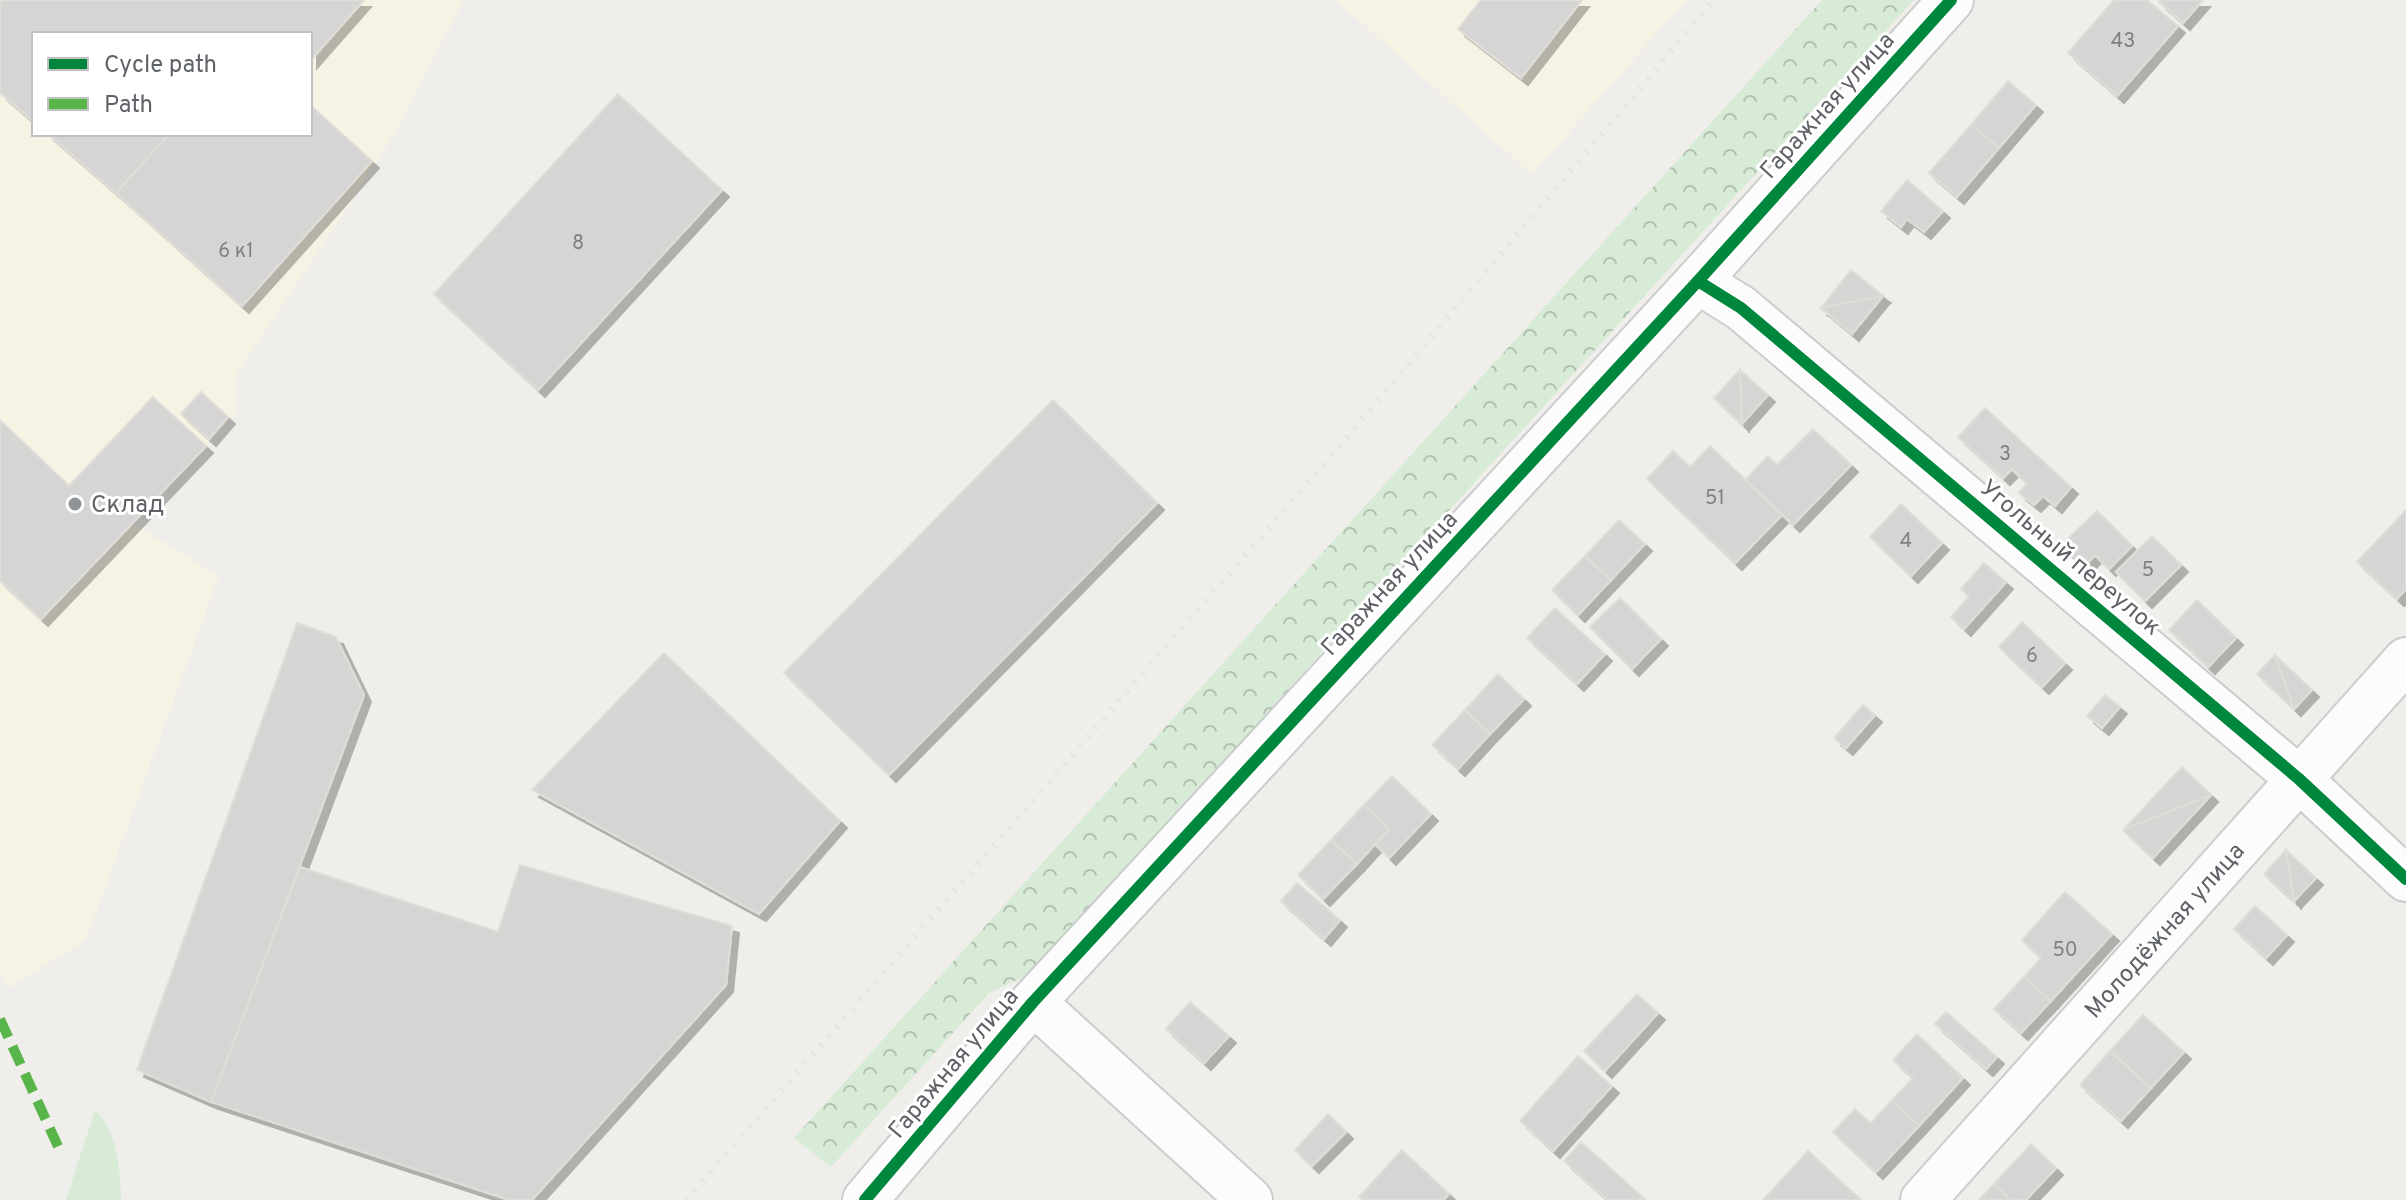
<svg xmlns="http://www.w3.org/2000/svg" width="2406" height="1200" viewBox="0 0 2406 1200" font-family="Overpass,sans-serif">
  <defs>
    <pattern id="forest-crowns" width="20" height="18" patternUnits="userSpaceOnUse" patternTransform="scale(2)"><rect width="20" height="18" fill="#d8ebd6"/><path d="M2 6a3 3 0 1 1 6 0M12 15a3 3 0 1 1 6 0" fill="none" stroke="#b2c2b1"/></pattern>
    <filter id="shadow"><feDropShadow dx="7" dy="7" stdDeviation="0" flood-color="#0004"/></filter>
  </defs>
  <rect width="100%" height="100%" fill="#efeeea"/>
  <!-- commercial -->
  <g fill="#f7f3e4" fill-rule="evenodd">
    <path d="M0,0H464L394,134L343,215L236,374L237,412L132,523L219,576L86,940L8,988L0,973ZM34,34H310V134H34Z"/>
    <polygon points="1336,0 1686,0 1532,174"/>
  </g>
  <!-- green -->
  <path fill="#d8ebd6" d="M95,1110C118,1131 120,1171 121,1200H66Z"/>
  <!-- forest -->
  <polygon fill="url(#forest-crowns)" points="1822,0 1914,0 1392,573 1041,969 989,993 831,1167 794,1138"/>
  <!-- building -->
  <g fill="#d6d5d3" stroke="#deddd9" stroke-width="2" filter="url(#shadow)">
    <polygon points="0,0 364,0 310,61 310,34 34,34 34,122 0,93"/>
    <polygon points="1481,0 1582,0 1521,78 1458,29"/>
    <polygon points="2114,0 2147,0 2178,26 2117,96 2068,53"/>
    <polygon points="2161,0 2203,0 2183,23 2159,2"/>
    <polygon points="2008,81 2036,105 1999,148 1971,125"/>
    <polygon points="618,94 722,190 538,390 434,294"/>
    <polygon points="310,105 372,161 242,306 116,193 169,134 310,134"/>
    <polygon points="1971,125 1999,148 1957,197 1929,173"/>
    <polygon points="48,134 169,134 116,193"/>
    <polygon points="1907,180 1943,211 1924,232 1907,219 1901,227 1881,211"/>
    <polygon points="1851,270 1883,296 1821,308"/>
    <polygon points="1883,296 1852,334 1821,308"/>
    <polygon points="1740,370 1768,395 1742,424"/>
    <polygon points="1740,370 1742,424 1714,398"/>
    <polygon points="201,392 228,417 209,439 181,414"/>
    <polygon points="153,397 206,446 41,619 0,581 0,420 69,486"/>
    <polygon points="1053,400 1157,503 889,775 784,673"/>
    <polygon points="1985,408 2071,487 2055,506 2043,496 2034,505 2019,493 2027,484 2012,469 2003,478 1958,437"/>
    <polygon points="1813,429 1851,465 1793,525 1745,480 1768,456 1777,465"/>
    <polygon points="1710,446 1782,515 1735,563 1647,479 1673,451 1690,467"/>
    <polygon points="1901,504 1942,543 1911,576 1870,537"/>
    <polygon points="2406,510 2406,589 2397,599 2357,562"/>
    <polygon points="2097,511 2132,546 2109,569 2095,555 2080,571 2058,548"/>
    <polygon points="1619,520 1645,544 1611,580 1585,556"/>
    <polygon points="2152,536 2181,565 2145,601 2116,572"/>
    <polygon points="1585,556 1611,580 1578,615 1552,590"/>
    <polygon points="1984,563 2006,582 1964,629 1951,617 1969,597 1961,589"/>
    <polygon points="1620,598 1661,639 1632,669 1590,627"/>
    <polygon points="2197,600 2236,638 2208,667 2169,630"/>
    <polygon points="1555,608 1605,654 1577,684 1527,638"/>
    <polygon points="2022,622 2065,663 2042,687 1999,647"/>
    <polygon points="297,623 336,637 364,695 211,1102 137,1070"/>
    <polygon points="664,653 840,821 759,914 532,790"/>
    <polygon points="2275,655 2294,709 2257,674"/>
    <polygon points="2275,655 2312,690 2294,709"/>
    <polygon points="1498,674 1524,699 1490,734 1465,710"/>
    <polygon points="2105,695 2120,707 2102,728 2087,716"/>
    <polygon points="1863,705 1875,715 1846,748 1834,738"/>
    <polygon points="1465,710 1490,734 1458,769 1432,745"/>
    <polygon points="2182,767 2211,795 2123,830"/>
    <polygon points="1392,776 1431,814 1389,858 1375,844 1389,829 1364,805"/>
    <polygon points="2211,795 2153,858 2123,830"/>
    <polygon points="1364,805 1389,829 1357,864 1331,840"/>
    <polygon points="1331,840 1357,864 1323,899 1298,875"/>
    <polygon points="2286,850 2294,901 2264,874"/>
    <polygon points="2286,850 2316,878 2294,901"/>
    <polygon points="520,865 732,926 726,985 532,1200 509,1200 211,1102 300,867 498,932"/>
    <polygon points="1297,883 1340,920 1324,939 1281,901"/>
    <polygon points="2065,892 2112,934 2051,1001 2024,977 2041,958 2022,940"/>
    <polygon points="2255,906 2287,935 2266,958 2234,929"/>
    <polygon points="2024,977 2051,1001 2021,1033 1994,1009"/>
    <polygon points="1637,994 1658,1013 1605,1071 1584,1051"/>
    <polygon points="1190,1002 1229,1036 1204,1063 1166,1029"/>
    <polygon points="1946,1012 1997,1057 1986,1069 1935,1024"/>
    <polygon points="2143,1015 2184,1052 2151,1088 2110,1051"/>
    <polygon points="1917,1034 1963,1078 1919,1126 1892,1100 1913,1078 1893,1060"/>
    <polygon points="2110,1051 2151,1088 2121,1121 2080,1085"/>
    <polygon points="1578,1056 1612,1086 1553,1151 1520,1121"/>
    <polygon points="1892,1100 1919,1126 1876,1172 1833,1132 1855,1109 1871,1123"/>
    <polygon points="1328,1114 1346,1132 1312,1166 1295,1150"/>
    <polygon points="1581,1142 1646,1200 1608,1200 1564,1161"/>
    <polygon points="2031,1144 2056,1168 2026,1200 2010,1200 1994,1184"/>
    <polygon points="1402,1150 1449,1194 1443,1200 1362,1200 1359,1197"/>
    <polygon points="1808,1151 1861,1200 1763,1200"/>
    <polygon points="1994,1184 2010,1200 1979,1200"/>
  </g>
  <g fill="none" stroke-linecap="round" stroke-linejoin="round">
    <defs>
      <g id="minor">
        <polyline points="1698,281 1741,308 2299,779 2406,879"/>
        <polyline points="1033,1002 1250,1200"/>
        <polyline points="865,1200 1033,1002 1698,281 1951,0"/>
        <path id="s1" d="M1923,1200L2406,660"/>
      </g>
    </defs>
    <!-- minor casing -->
    <use href="#minor" stroke="#cbcccc" stroke-width="48"/>
    <!-- minor -->
    <use href="#minor" stroke="#fdfcfc" stroke-width="44"/>
    <!-- rail -->
    <polyline stroke="#e4e4e4" stroke-width="6" stroke-dasharray="2 10" stroke-linecap="butt" points="687,1200 1338,448 1714,0"/>
    <!-- quiet -->
    <polyline stroke="#58b549" stroke-width="10" stroke-dasharray="20 10" stroke-linecap="butt" points="0,1019 61,1153"/>
    <defs>
      <g id="cycleway">
        <polyline points="1698,281 1741,308 2299,779 2406,879"/>
        <polyline points="865,1200 1033,1002 1698,281 1951,0"/>
      </g>
    </defs>
    <!-- cycleway casing -->
    <use href="#cycleway" stroke="#fff" stroke-width="17"/>
    <!-- cycleway -->
    <use href="#cycleway" stroke="#00873e" stroke-width="12"/>
  </g>
  <!-- markers -->
  <circle fill="#919496" stroke="#fff" stroke-width="3" cx="75" cy="504" r="8"/>
  <g text-anchor="middle" stroke-width="6" stroke-linejoin="round" paint-order="stroke">
    <!-- number labels -->
    <g font-size="20" fill="#7e8184">
      <text x="2123" y="47">43</text>
      <text x="578" y="249">8</text>
      <text x="236" y="257">6 к1</text>
      <text x="2005" y="460">3</text>
      <text x="1715" y="504">51</text>
      <text x="1906" y="547">4</text>
      <text x="2148" y="576">5</text>
      <text x="2032" y="662">6</text>
      <text x="2065" y="956">50</text>
    </g>
    <!-- street labels -->
    <g font-size="24" fill="#5f6368" stroke="#fff">
      <text transform="translate(1827 105) rotate(-48)" y="8">Гаражная улица</text>
      <text transform="translate(2071 557) rotate(40)" y="8">Угольный переулок</text>
      <text transform="translate(1389 583) rotate(-47)" y="8">Гаражная улица</text>
      <text dy="8" stroke="none"><textPath href="#s1" startOffset="362">Молодёжная улица</textPath></text>
      <text transform="translate(953 1063) rotate(-50)" y="8">Гаражная улица</text>
    </g>
    <!-- poi labels -->
    <g font-size="24" fill="#5f6368" stroke="#fff" text-anchor="start">
      <text x="91" y="512">Склад</text>
    </g>
  </g>
  <!-- legend -->
  <rect x="32" y="32" width="280" height="104" fill="#ffffff" stroke="#bfc1c3" stroke-width="2"/>
  <rect x="48" y="58" width="40" height="12" fill="#00873e" stroke="#bfc1c3" stroke-width="2"/>
  <text x="104" y="72" font-size="24" fill="#5f6368">Cycle path</text>
  <rect x="48" y="98" width="40" height="12" fill="#58b549" stroke="#bfc1c3" stroke-width="2"/>
  <text x="104" y="112" font-size="24" fill="#5f6368">Path</text>
</svg>
